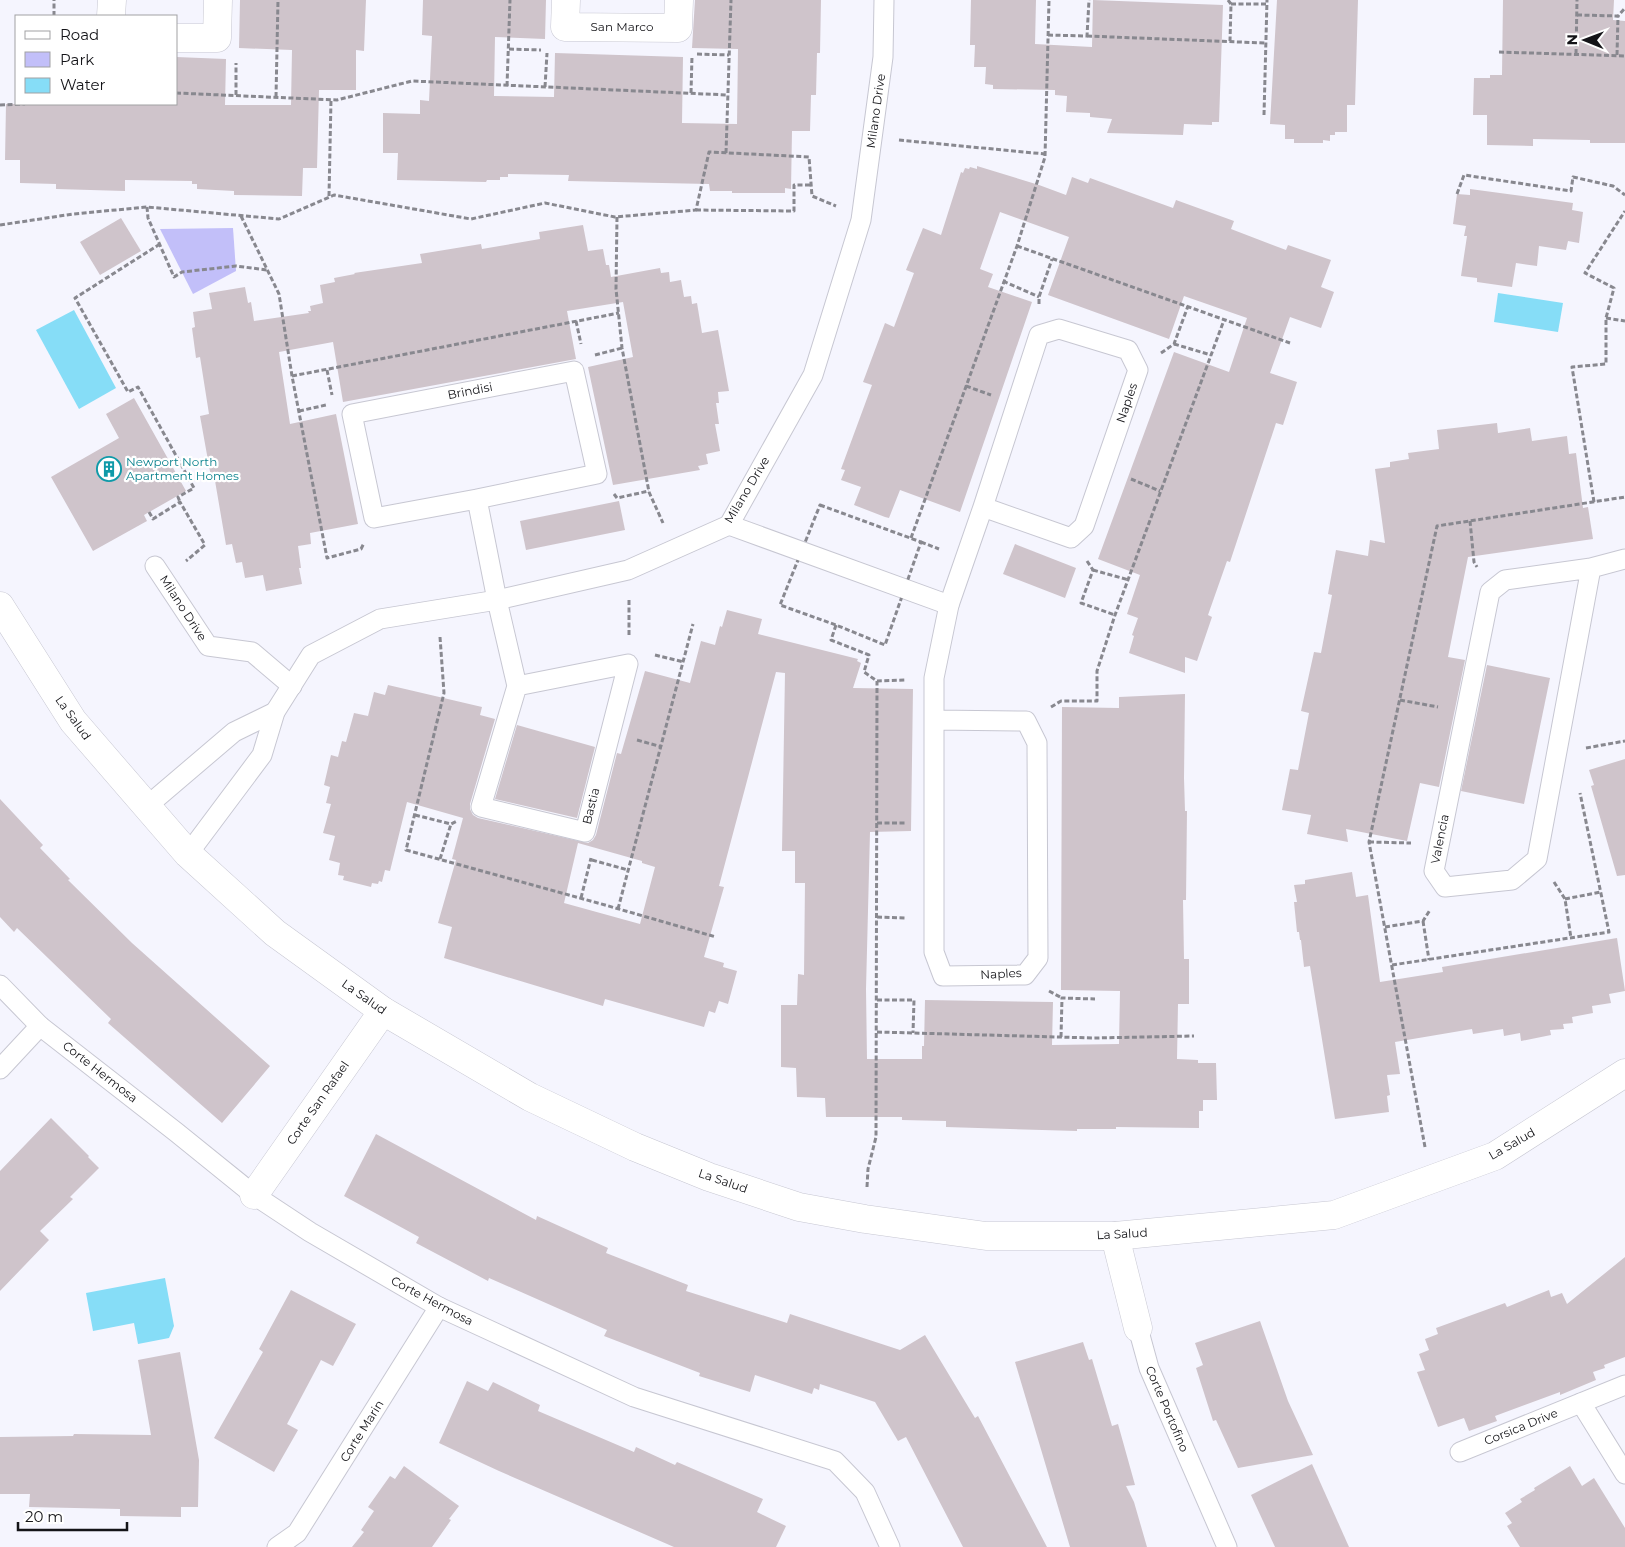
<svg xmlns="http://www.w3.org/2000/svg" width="1625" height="1547" viewBox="0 0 1625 1547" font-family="Montserrat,sans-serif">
  <rect width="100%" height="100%" fill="#f5f5fe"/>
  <!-- green -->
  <polygon fill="#c2bff9" points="233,228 236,271 193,294 160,229"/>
  <!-- water -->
  <g fill="#86ddf7">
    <polygon points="1498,293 1563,303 1558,332 1494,322"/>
    <polygon points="74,310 116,388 79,409 36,330"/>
    <polygon points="165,1278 174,1326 169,1338 138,1344 134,1323 93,1331 86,1293"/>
  </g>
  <!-- building -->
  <g fill="#cfc4cb" fill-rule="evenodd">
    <polygon points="240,0 366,0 364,51 356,50 356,90 319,90 317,168 303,168 302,196 234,195 234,191 197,189 197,184 192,184 192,181 125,180 125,191 56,189 56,184 20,183 20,160 5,160 6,104 176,104 176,57 226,59 225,105 291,105 292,50 239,48"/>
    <polygon points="423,0 546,0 545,39 495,37 494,96 554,97 555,53 683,57 682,123 737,124 738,49 692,48 695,0 821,0 820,53 817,53 816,95 811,95 810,131 792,131 791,189 785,188 785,193 732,193 732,191 710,191 709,184 568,181 569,175 508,174 508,177 500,177 500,180 487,180 486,182 397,180 398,153 383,153 383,113 420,114 420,100 429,101 432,36 422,35"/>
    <polygon points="971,0 1036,0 1035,44 1092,47 1093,0 1223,5 1219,122 1212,122 1212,125 1184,124 1183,135 1107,133 1112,119 1090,117 1090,113 1066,112 1067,96 1055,95 1055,90 993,89 993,85 985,84 986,67 974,67 975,45 970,45"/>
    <polygon points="1277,0 1358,0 1355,105 1347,105 1347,132 1335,132 1335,135 1330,135 1330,141 1323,140 1323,143 1294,143 1294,139 1285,139 1285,125 1270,124"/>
    <polygon points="1503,0 1614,0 1613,20 1625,21 1625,143 1590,143 1590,140 1533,139 1533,146 1487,145 1487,115 1473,115 1474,78 1490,78 1490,75 1502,75"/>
    <polygon points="977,166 1039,185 1066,195 1072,177 1088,183 1090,178 1173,208 1176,200 1234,221 1231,229 1286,250 1288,245 1331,260 1321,287 1334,292 1321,328 1290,317 1270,373 1297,382 1283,425 1276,423 1230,562 1227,561 1208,615 1212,617 1197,661 1185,657 1185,673 1129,653 1134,636 1132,635 1138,618 1127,614 1140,575 1098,559 1174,352 1229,372 1247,318 1184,296 1169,339 1048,295 1069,237 1000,212 980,269 993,274 988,287 1032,302 960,512 900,490 889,518 885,517 854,505 861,487 841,480 845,470 841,469 872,385 863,382 885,323 894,327 914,273 906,270 923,228 941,235 961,172 963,173 965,168 969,169 970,167 977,169"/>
    <polygon points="1470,189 1573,203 1572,210 1583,212 1579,243 1568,241 1566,250 1539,246 1537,266 1516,263 1512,287 1477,282 1477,278 1461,276 1467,236 1464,236 1466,226 1453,224 1457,194 1470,195"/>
    <polygon points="121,218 141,251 100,275 80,242"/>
    <polygon points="583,225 588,251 603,249 606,265 609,265 611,277 660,268 661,273 669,272 670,282 681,280 684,297 691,296 692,304 697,303 702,333 718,330 729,391 718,392 719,403 716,403 719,424 715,424 720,451 706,454 708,464 698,466 700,470 613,485 588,367 633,357 623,302 567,311 576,359 343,402 333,342 279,352 290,424 336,414 358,524 310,533 311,544 298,546 301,568 299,568 302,584 266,591 263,575 245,578 242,562 236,563 232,544 226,545 214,475 211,477 200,416 209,414 200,357 196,358 192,328 195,327 193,312 212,309 209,293 245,287 248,303 251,302 254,321 309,313 308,311 311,311 310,306 323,303 320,285 335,282 334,278 355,274 354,273 422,263 420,254 481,244 482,249 540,239 539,232"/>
    <polygon points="134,398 186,491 144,515 147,521 93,551 51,477 119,438 106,414"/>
    <polygon points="1497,423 1498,433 1530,428 1532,441 1567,436 1569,454 1576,453 1583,508 1588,507 1593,539 1468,557 1448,657 1465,660 1439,787 1420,783 1407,841 1346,829 1348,842 1307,834 1311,815 1282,810 1290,769 1298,770 1309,713 1301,711 1314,652 1321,653 1332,595 1328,594 1336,550 1368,556 1370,540 1385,543 1375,469 1390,467 1390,462 1409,459 1408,453 1439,449 1437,430"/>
    <polygon points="619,501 625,530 526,550 520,521"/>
    <polygon points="1015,544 1076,568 1065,598 1003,574"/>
    <path d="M727,610L762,619L758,634L858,659L857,661L861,663L853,688L913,689L911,831L870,832L866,989L867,1059H922V1046H924L925,1000L1053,1002L1052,1045L1119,1044L1120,991L1061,990L1062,707L1119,708V697L1185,694L1184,778L1185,811H1187L1186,900H1183L1184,959H1189V1004H1178L1177,1059L1198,1060V1063H1216L1217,1100H1203V1111H1199V1128L1116,1127V1129H1077V1131L946,1127V1121L902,1120V1117H826L825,1098L797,1097L796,1068L781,1067V1005H797L798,974L804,975L805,883H795V851H782L785,673L776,672L719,886L724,887L704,957L724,963L723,967L737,971L728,1004L719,1001L715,1013L709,1011L704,1027L605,999L603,1006L444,958L452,927L438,923L456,860L452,859L463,818L407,802L390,871L385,870L382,882L379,881L378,884L372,883L371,887L343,880L344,876L338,875L340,863L329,860L335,836L323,833L331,804L326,803L330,787L324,785L331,755L338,757L342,741L346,742L354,713L368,716L374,692L385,695L388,685L482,707L480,715L495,719L470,804V809L473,815L478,818L588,843L593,840L596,835L617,753L621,754L645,671L690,683L701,641L715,645L720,626L722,627ZM578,843L642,861V863L655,867L640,924L564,903Z"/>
    <polygon points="1487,665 1550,678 1524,804 1461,791"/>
    <polygon points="517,725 595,747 577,818 495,799"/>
    <polygon points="1625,759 1625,875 1617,876 1591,786 1594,785 1589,770"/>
    <polygon points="0,799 43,845 40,848 70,879 68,880 132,943 270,1066 222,1123 108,1023 111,1019 17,928 14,932 0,917"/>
    <polygon points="1352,872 1356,897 1368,895 1380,982 1443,972 1442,967 1617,938 1625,991 1609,994 1611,1003 1592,1006 1593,1013 1572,1017 1573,1023 1563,1024 1564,1029 1550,1030 1551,1035 1521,1041 1520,1033 1504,1036 1503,1029 1473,1034 1472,1029 1395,1042 1400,1074 1387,1075 1390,1095 1387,1096 1389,1112 1335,1119 1310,966 1304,967 1301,940 1300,940 1299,932 1297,932 1294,902 1297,902 1294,885 1305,884 1305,880"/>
    <polygon points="51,1118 89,1156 88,1157 99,1168 70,1197 73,1199 40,1231 49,1240 0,1291 0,1171"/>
    <polygon points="376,1134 536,1220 537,1216 608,1248 606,1253 688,1285 686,1291 787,1323 790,1314 900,1350 925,1335 975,1418 978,1416 1047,1547 963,1547 906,1437 898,1441 875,1402 820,1384 819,1390 814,1388 812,1394 755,1375 750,1392 699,1376 700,1373 604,1336 607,1330 489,1278 488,1281 416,1243 419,1237 344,1196"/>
    <polygon points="1625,1257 1625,1357 1604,1365 1605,1368 1593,1372 1596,1380 1560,1395 1560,1392 1495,1416 1497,1421 1469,1431 1464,1418 1438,1427 1417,1372 1425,1370 1419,1354 1429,1350 1425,1339 1438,1334 1436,1328 1505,1303 1507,1307 1549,1290 1551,1297 1562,1293 1567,1304"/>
    <polygon points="291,1290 356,1324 333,1366 321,1360 287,1424 298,1430 274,1472 214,1438 263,1352 259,1349"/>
    <polygon points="1260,1321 1288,1401 1313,1455 1238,1468 1216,1420 1213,1421 1196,1368 1203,1365 1195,1343"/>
    <polygon points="1083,1342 1089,1360 1092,1359 1112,1426 1118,1424 1135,1485 1126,1486 1134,1502 1147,1547 1070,1547 1015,1362"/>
    <polygon points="180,1352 199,1460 198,1507 181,1507 181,1517 120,1516 120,1509 29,1507 30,1494 0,1494 0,1437 73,1436 74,1434 151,1435 138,1360"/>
    <polygon points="467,1381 488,1391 493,1382 540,1405 538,1411 634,1452 636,1447 675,1465 677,1462 763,1499 757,1512 786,1526 776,1547 674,1547 499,1471 439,1443"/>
    <polygon points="1312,1464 1349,1547 1275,1547 1251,1495"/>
    <polygon points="404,1466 459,1506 449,1519 451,1520 432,1547 352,1547 364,1532 361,1530 374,1511 368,1507 390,1476 395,1479"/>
    <polygon points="1570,1466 1582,1486 1594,1478 1625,1528 1625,1547 1520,1547 1507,1526 1512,1523 1505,1513 1522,1502 1520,1499 1535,1490 1534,1488"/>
  </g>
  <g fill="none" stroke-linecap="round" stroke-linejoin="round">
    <defs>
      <g id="service">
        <polyline points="477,499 374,518 352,414 574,371 597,474 477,499 497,600 517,686 481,807 585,832 628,664 517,686"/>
        <polyline points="729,525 949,605"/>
        <polyline points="155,566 208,646 252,652 292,686"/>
        <polyline points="1591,568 1537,859 1512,880 1445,887 1434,871 1490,592 1505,580 1591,568 1625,559"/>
        <polyline points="935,720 1026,721 1037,743 1038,958 1025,975 943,976 934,952 934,678 949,605 983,507 1039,335 1059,329 1128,350 1138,370 1084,526 1071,538 983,507"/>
        <polyline points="146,807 234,732 275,712"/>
        <polyline points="188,854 262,755 275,712 311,655 380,619 497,600 628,570 729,525 813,375 861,220 883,57 884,0"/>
        <polyline points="0,985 40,1026 176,1132 254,1195 310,1232 439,1307 634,1397 835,1461 865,1492 890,1547"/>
        <polyline points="0,1069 40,1026"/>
        <polyline points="1138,1328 1149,1368 1227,1547"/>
        <polyline points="1581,1403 1625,1474"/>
        <polyline points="1460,1452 1625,1385"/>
        <polyline points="277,1547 297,1533 439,1307"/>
      </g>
      <g id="minor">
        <polyline points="566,0 565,27 678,28 679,0"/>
        <polyline points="111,16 112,0"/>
        <polyline points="176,38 217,38 218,0"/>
        <polyline points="254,1195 383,1011"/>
        <polyline points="1115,1236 1138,1328"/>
      </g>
      <polyline id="tertiary" points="0,606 73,721 188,854 275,933 383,1011 530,1097 635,1147 709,1177 799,1207 865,1219 986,1236 1115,1236 1334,1215 1495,1156 1625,1073"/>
    </defs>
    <!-- service casing -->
    <use href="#service" stroke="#c7c7d2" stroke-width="21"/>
    <!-- minor casing -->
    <use href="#minor" stroke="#c7c7d2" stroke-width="29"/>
    <!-- tertiary casing -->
    <use href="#tertiary" stroke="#c7c7d2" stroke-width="29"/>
    <!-- path -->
    <g stroke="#88888f" stroke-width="3" stroke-dasharray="5 2.5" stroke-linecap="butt">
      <polyline points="1228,0 1231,4 1230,41"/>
      <polyline points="1231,4 1266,4"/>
      <polyline points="1577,15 1618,16 1625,8"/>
      <polyline points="54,16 54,0"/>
      <polyline points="1048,35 1087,36 1089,0"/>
      <polyline points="1087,36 1265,43"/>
      <polyline points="509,49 541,50"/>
      <polyline points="1499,52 1625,56"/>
      <polyline points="697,54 729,55"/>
      <polyline points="1576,54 1577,0"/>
      <polyline points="1617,55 1618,16"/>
      <polyline points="507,86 510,0"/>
      <polyline points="545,87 547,53"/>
      <polyline points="176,93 337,100 412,81 728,95"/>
      <polyline points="691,93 692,56"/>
      <polyline points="236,95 236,63"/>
      <polyline points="276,97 278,0"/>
      <polyline points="0,105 25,104"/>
      <polyline points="1264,115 1267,0"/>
      <polyline points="899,140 1045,154"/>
      <polyline points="726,153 731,0"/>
      <polyline points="1457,194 1464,175 1571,191 1573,177 1613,186 1625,195"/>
      <polyline points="329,196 331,99"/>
      <polyline points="147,207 148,218 174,277 182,272 236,266 267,270"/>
      <polyline points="696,210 794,211 794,185 811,185"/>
      <polyline points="241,216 279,294 292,376 327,558 361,549 364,543"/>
      <polyline points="617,217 616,289 622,348 649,492 663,523"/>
      <polyline points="0,225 73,214 147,207 279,219 334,195 471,219 545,203 615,217 696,210 709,152 809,157 812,196 836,206"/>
      <polyline points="160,244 75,298 128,392 138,387 194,488 178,497 180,502"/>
      <polyline points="1017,246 1290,343"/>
      <polyline points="1003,281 1039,297"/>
      <polyline points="1039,304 1039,297 1052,259"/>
      <polyline points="1606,318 1625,321"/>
      <polyline points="576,321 581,344"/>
      <polyline points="1174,344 1211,355"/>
      <polyline points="1161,353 1174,344 1188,306"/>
      <polyline points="595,355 622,348"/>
      <polyline points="327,370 332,395"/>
      <polyline points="292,376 619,313"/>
      <polyline points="966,386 991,395"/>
      <polyline points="299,411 326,405"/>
      <polyline points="1131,479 1160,491"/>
      <polyline points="614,494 617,498 649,491"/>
      <polyline points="1594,502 1572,367 1606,364 1606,318 1614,288 1585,273 1625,211"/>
      <polygon points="820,505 921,542 885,645 836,625 780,605"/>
      <polyline points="149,512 153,519 180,502 205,545 186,561"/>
      <polyline points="1470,521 1474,562 1477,567"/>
      <polyline points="911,538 1017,246 1045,157 1049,0"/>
      <polyline points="921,542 939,549"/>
      <polyline points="1087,561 1093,570 1081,603 1115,615"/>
      <polyline points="1093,570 1129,580"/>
      <polyline points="629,600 629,636"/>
      <polyline points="836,625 831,640 869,655 864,672 877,681 906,680"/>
      <polyline points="440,637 444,693 406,850 605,905 716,937"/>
      <polyline points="655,655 684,662"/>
      <polyline points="1400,700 1438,707"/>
      <polyline points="1051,707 1061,701 1097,701 1097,671 1115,615 1224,320"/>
      <polyline points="637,740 662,747"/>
      <polyline points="1586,748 1625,741"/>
      <polyline points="415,815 451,824 457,821"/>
      <polyline points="877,823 907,823"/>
      <polyline points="1369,842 1411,843"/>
      <polyline points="440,859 451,824"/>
      <polyline points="592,860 628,870"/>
      <polyline points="1554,882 1565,899 1571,938"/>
      <polyline points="581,898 591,858"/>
      <polyline points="1565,899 1601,892"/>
      <polyline points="618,909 693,624"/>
      <polyline points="877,917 907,918"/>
      <polyline points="1423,921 1429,960"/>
      <polyline points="1385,927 1423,921 1430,910"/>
      <polyline points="1392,965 1609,932 1580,793"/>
      <polyline points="1049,991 1062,998"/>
      <polyline points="877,1000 914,1000 913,1033"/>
      <polyline points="877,1032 1094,1038 1194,1036"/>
      <polyline points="1061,1037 1062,998 1095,999"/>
      <polyline points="1425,1147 1369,842 1437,526 1625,497"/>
      <polyline points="867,1187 868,1169 876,1137 877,681"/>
    </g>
    <!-- service -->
    <use href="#service" stroke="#fff" stroke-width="19"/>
    <!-- minor -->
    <use href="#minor" stroke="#fff" stroke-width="28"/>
    <!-- tertiary -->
    <use href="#tertiary" stroke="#fff" stroke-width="28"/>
  </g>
  <!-- icons -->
  <defs>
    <symbol id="building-ring" viewBox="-11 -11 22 22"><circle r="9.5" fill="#fff" stroke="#0f9aa8" stroke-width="1.5"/><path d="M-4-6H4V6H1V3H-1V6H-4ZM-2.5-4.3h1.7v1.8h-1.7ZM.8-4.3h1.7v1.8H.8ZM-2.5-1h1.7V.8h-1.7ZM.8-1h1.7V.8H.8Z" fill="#0f9aa8"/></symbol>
  </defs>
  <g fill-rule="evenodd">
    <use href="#building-ring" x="95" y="455" width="28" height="28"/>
  </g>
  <g text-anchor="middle" stroke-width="4.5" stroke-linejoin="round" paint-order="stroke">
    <!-- street labels -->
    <g font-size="12" fill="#141418" stroke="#fff">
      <text x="622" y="31">San Marco</text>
      <text transform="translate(876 111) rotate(-82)" y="4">Milano Drive</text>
      <text transform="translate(470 391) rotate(-11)" y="4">Brindisi</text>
      <text transform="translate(1127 403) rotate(-71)" y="4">Naples</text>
      <text transform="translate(747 490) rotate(-59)" y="4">Milano Drive</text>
      <text transform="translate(183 608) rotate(57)" y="4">Milano Drive</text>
      <text transform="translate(73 718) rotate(54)" y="4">La Salud</text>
      <text transform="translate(591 806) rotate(-76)" y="4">Bastia</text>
      <text transform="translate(1440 839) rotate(-79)" y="4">Valencia</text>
      <text transform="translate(1001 974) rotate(-3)" y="4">Naples</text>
      <text transform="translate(364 997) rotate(35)" y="4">La Salud</text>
      <text transform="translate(100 1072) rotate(38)" y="4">Corte Hermosa</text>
      <text transform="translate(318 1103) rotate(-55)" y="4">Corte San Rafael</text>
      <text transform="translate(1512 1144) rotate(-30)" y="4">La Salud</text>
      <text transform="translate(723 1181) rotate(19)" y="4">La Salud</text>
      <text transform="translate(1122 1234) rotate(-3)" y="4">La Salud</text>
      <text transform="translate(432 1301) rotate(28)" y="4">Corte Hermosa</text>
      <text transform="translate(1167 1409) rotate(67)" y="4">Corte Portofino</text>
      <text transform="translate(1521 1427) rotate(-22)" y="4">Corsica Drive</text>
      <text transform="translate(362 1431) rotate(-58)" y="4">Corte Marin</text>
    </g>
    <!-- culture labels -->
    <g font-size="12" fill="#0d838f" stroke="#fff" text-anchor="start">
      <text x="126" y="466">Newport North<tspan x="126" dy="14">Apartment Homes</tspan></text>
    </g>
  </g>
  <!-- legend -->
  <rect x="15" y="15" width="162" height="90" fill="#ffffff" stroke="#a1a1a3"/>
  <rect x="25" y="31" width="25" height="8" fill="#ffffff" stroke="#a1a1a3"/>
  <text x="60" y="40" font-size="15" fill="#141418">Road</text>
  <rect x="25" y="52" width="25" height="15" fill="#c2bff9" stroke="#a1a1a3"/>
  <text x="60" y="65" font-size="15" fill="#141418">Park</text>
  <rect x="25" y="78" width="25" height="15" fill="#86ddf7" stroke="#a1a1a3"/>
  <text x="60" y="90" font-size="15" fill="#141418">Water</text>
  <!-- north arrow -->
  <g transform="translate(1585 40) rotate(271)" stroke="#ffffff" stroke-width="4" paint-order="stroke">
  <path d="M0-4L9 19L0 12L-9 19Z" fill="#141418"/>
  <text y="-8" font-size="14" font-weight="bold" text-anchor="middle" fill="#141418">N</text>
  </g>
  <!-- scale -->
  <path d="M18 1522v8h109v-8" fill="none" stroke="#141418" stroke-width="2.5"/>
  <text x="25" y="1522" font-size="15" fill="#141418" stroke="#ffffff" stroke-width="4" paint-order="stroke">20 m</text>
</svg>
